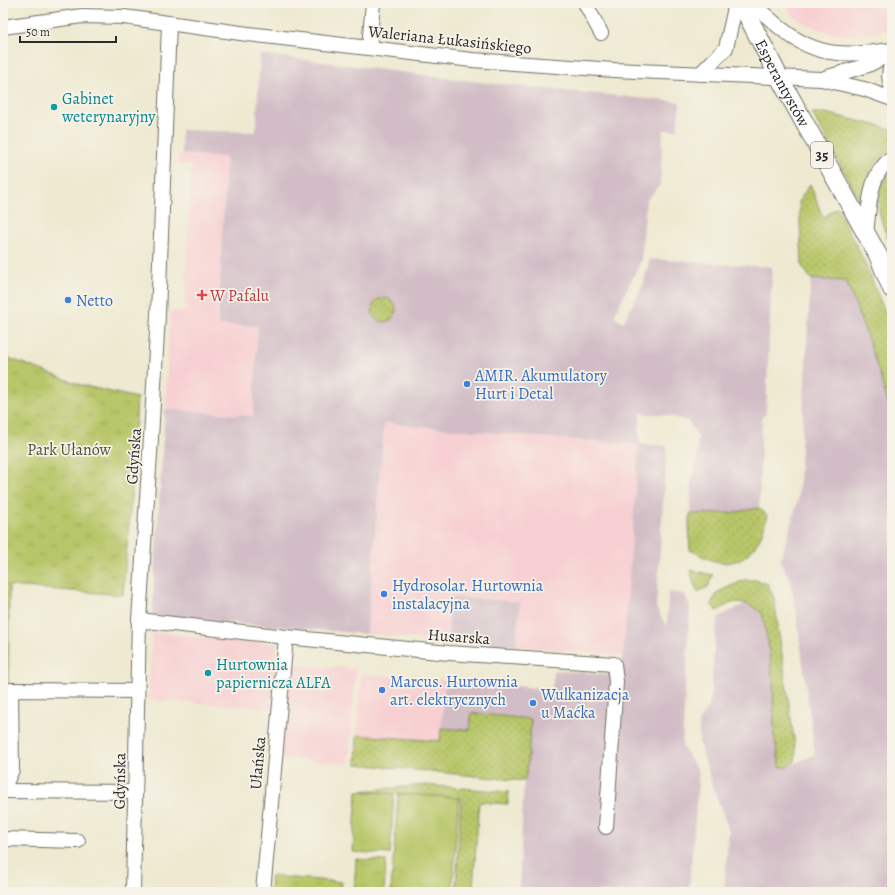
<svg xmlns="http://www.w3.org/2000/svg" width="895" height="895" viewBox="0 0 895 895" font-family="Alegreya,serif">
  <defs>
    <pattern id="grass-dots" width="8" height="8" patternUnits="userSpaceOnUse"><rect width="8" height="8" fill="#b7c668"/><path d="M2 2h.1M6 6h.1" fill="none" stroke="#9eaa5a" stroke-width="1.8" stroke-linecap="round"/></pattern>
    <pattern id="park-tufts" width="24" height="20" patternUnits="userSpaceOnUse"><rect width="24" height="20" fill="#b7c668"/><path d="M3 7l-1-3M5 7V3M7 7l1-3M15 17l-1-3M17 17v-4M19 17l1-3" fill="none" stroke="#9eaa5a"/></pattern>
  </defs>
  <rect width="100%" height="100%" fill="#f7f3e8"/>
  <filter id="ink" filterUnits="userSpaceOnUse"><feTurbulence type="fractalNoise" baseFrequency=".025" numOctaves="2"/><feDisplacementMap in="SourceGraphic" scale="8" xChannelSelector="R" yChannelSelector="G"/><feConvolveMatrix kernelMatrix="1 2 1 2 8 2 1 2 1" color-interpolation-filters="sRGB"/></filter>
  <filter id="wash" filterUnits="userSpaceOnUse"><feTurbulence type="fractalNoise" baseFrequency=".012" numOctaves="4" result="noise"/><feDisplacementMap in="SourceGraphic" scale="16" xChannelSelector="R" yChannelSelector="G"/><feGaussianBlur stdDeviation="0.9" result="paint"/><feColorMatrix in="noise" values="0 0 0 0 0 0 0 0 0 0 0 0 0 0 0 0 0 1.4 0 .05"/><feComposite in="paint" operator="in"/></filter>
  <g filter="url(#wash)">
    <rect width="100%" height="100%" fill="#eee9d0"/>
    <!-- built -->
    <g fill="#f7cfd2">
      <polygon points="785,3 892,3 892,28 877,32 853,36 831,33 808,25 794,17"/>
      <polygon points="178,154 226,157 218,324 258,326 253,416 165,409 170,311 185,311 191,165 178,164"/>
      <polygon points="384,423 576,440 639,444 623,656 516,646 520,602 451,597 447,642 367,634"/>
      <polygon points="152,632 276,644 271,708 148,700"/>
      <polygon points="287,664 356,669 349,764 277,758"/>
      <polygon points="361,674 445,680 440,741 357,735"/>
    </g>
    <!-- industrial -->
    <g fill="#d2bdc6">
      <polygon points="260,54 478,82 680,102 677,130 663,130 660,185 646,201 641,260 614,316 623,323 643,285 650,259 772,267 766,414 762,417 759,508 730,513 690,514 691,484 697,459 698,437 688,421 666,415 640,413 639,444 667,446 656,607 667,628 668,592 685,594 690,607 682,746 699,772 689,888 686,892 519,892 524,781 527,770 471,714 470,730 441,728 445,680 552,689 554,670 612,675 623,656 639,444 576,440 384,423 367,634 152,616 165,409 253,416 258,326 218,325 226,157 182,154 181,130 256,132"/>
      <polygon points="811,279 846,281 866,332 888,401 892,422 892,892 724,892 729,831 713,787 699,743 699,721 710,703 716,626 719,617 746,603 762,612 768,642 773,684 774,735 780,767 787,767 815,754 795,603 789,578 780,562 798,499"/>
      <polygon points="451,597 520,602 516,646 447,642"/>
    </g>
    <!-- grass -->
    <g fill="url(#grass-dots)" stroke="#71784a">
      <polygon points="812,113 825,113 892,129 892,150 877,161 867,181 862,205"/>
      <path d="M892,169V250C881,221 868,196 892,169Z"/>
      <path d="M810,184L823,218L837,207L865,263L885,312L892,334V422C882,374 864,327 846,281L811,279L802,266L799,201Z"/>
      <circle cx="384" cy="310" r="12"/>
      <path d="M759,508L767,515C765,522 764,529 761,536C754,552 738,566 719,562C709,560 700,555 690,550L689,523L690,514L730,513Z"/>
      <polygon points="690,570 713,575 708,587 697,592 692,578"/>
      <path d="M744,580H756L768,584L774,598L796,753L795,761L787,767H780L774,735L773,684L768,642L762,613C743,600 736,598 717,611L711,604L718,592Z"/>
      <polygon points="471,713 531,719 527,770 524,781 356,764 357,735 440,741 441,728 470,730"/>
      <polygon points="426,785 509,792 508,804 479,802 473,888 456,887 461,798 357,791"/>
    </g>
    <!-- park -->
    <g fill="url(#park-tufts)" stroke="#71784a">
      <polygon points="3,356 81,385 137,398 133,474 123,595 9,586 8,763 3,774"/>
      <polygon points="356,859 386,861 384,892 354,892"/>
      <polygon points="271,876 342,882 341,892 270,892"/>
    </g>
    <!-- garden -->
    <g fill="#b7c668" stroke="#71784a">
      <polygon points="357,791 394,794 390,854 353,852"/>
      <polygon points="398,794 459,798 452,892 391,892"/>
    </g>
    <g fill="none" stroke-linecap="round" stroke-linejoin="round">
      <!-- stream -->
      <polyline stroke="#64bde2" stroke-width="4" points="891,3 892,8"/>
    </g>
  </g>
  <g filter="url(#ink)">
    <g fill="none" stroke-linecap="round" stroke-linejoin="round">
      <defs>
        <g id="minor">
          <polyline points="585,3 601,33"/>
          <path d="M749,3C762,10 771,21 783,30C819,59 849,55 892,50"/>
          <polyline points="3,27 82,16 124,17 248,34 472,60 614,70 821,79 864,89 892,99"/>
          <polyline points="369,47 373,3"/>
          <path d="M892,62C888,72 888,80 892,89"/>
          <polyline points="700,74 726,48 736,3"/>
          <polyline points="825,78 868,65 890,54"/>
          <path d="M866,232C870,206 868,174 892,158"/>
          <polyline points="139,620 286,637 449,653 614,664 616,682 606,827"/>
          <polyline points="3,790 12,770 11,690 137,691"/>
          <polyline points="3,791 135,792"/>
          <polyline points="3,839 78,841"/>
          <polyline points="133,892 139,620 151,438 158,315 169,23"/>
          <polyline points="263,892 286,637"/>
        </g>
        <g id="major">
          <path id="s1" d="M741,3L779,77L878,255L892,289"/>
        </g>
      </defs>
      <!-- minor casing -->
      <use href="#minor" stroke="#6f6e65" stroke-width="16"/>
      <!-- major casing -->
      <use href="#major" stroke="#6f6e65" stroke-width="20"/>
      <!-- minor -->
      <use href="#minor" stroke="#fff" stroke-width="14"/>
      <!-- major -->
      <use href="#major" stroke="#fff" stroke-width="18"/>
    </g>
  </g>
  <!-- markers -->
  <g fill="#0f9aa8" stroke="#f7f3e8" stroke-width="1.5">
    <circle cx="54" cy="107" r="4"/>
    <circle cx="208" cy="673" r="4"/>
  </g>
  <path fill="#e0444e" stroke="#f7f3e8" stroke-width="1.5" d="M200 289h4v4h4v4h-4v4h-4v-4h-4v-4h4z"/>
  <g fill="#3f7fe0" stroke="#f7f3e8" stroke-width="1.5">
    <circle cx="68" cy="300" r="4"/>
    <circle cx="467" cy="384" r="4"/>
    <circle cx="384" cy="594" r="4"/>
    <circle cx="382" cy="690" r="4"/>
    <circle cx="533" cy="703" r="4"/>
  </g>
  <g text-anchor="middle" stroke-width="3.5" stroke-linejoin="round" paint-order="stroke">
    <!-- shield labels -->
    <rect fill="#f7f3e8" stroke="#686764" stroke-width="1" x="811" y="142" width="22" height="26" rx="3"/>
    <g font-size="15" font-weight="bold" fill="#2b2b2b">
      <text x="822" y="160">35</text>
    </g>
    <!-- street labels -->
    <g font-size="16" fill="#2b2b2b" stroke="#f7f3e8">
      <text transform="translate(450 39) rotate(6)" y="6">Waleriana Łukasińskiego</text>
      <text dy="6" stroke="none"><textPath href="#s1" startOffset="90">Esperantystów</textPath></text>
      <text transform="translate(133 456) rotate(-86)" y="6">Gdyńska</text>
      <text transform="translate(459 636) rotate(4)" y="6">Husarska</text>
      <text transform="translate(257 763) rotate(-85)" y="6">Ułańska</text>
      <text transform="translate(119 781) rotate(-89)" y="6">Gdyńska</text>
    </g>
    <!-- culture labels -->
    <g font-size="16" fill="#0d838f" stroke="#f7f3e8" text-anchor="start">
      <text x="62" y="104">Gabinet<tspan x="62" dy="18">weterynaryjny</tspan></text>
      <text x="216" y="670">Hurtownia<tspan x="216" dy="18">papiernicza ALFA</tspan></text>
    </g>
    <!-- health labels -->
    <g font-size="16" fill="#be3a42" stroke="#f7f3e8" text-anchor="start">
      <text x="210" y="301">W Pafalu</text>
    </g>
    <!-- shop labels -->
    <g font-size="16" fill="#366cbe" stroke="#f7f3e8" text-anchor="start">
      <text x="76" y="306">Netto</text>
      <text x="475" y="381">AMIR. Akumulatory<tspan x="475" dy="18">Hurt i Detal</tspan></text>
      <text x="392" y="591">Hydrosolar. Hurtownia<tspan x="392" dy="18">instalacyjna</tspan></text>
      <text x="390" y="687">Marcus. Hurtownia<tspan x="390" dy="18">art. elektrycznych</tspan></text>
      <text x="541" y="700">Wulkanizacja<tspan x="541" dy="18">u Maćka</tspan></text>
    </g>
    <!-- park labels -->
    <g font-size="16" fill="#4e523a" stroke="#f7f3e8">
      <text x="69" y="455">Park Ułanów</text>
    </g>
  </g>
  <!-- margin -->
  <rect width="895" height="895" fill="none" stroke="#f7f3e8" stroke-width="16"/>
  <!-- scale -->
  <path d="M20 36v6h96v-6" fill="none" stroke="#2b2b2b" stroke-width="2"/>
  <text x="26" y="36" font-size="12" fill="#2b2b2b" stroke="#f7f3e8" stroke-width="3" paint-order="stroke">50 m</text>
</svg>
